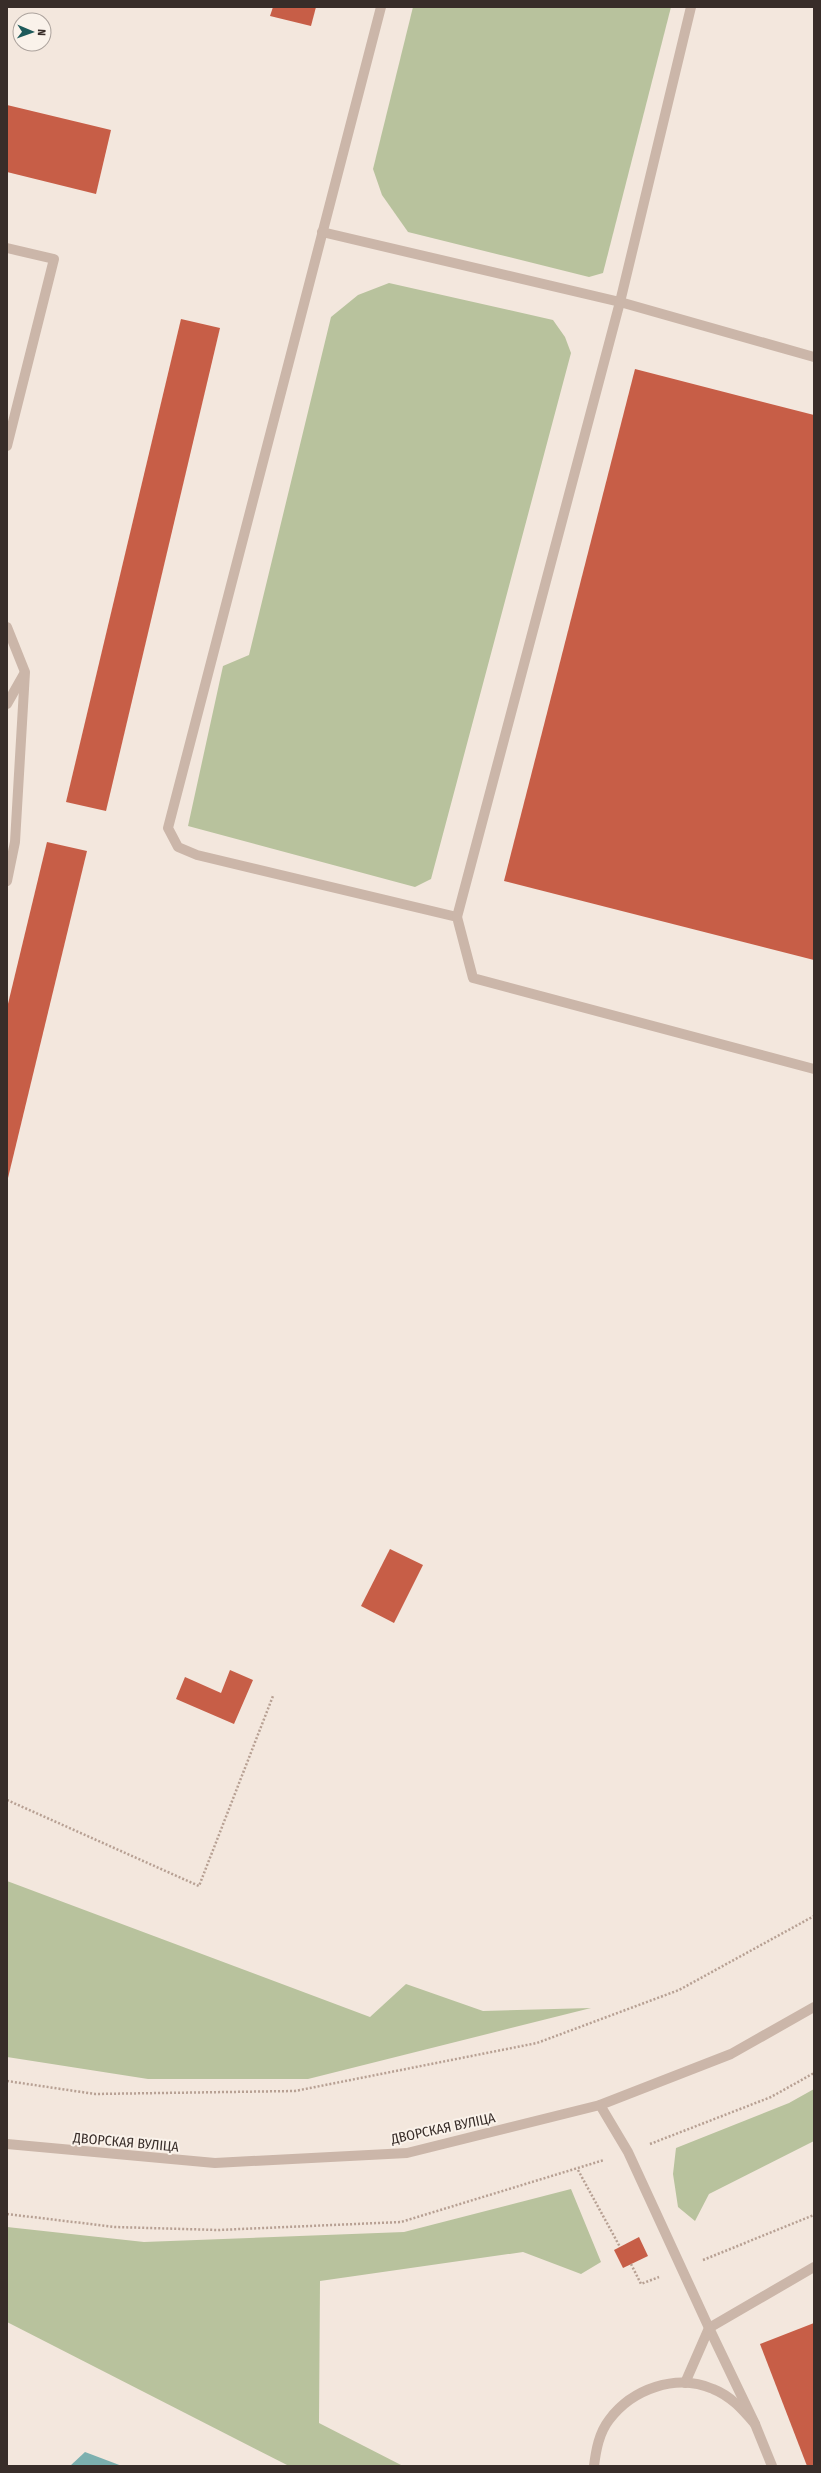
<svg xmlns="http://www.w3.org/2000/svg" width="821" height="2473" viewBox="0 0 821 2473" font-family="'Fira Sans Condensed',sans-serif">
  <rect width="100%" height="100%" fill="#f3e7dd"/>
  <!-- green -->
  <g fill="#b8c29d">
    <polygon points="413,7 671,7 603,273 589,277 408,232 382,195 373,169"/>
    <polygon points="389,283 553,320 565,337 571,353 431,879 415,887 188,826 223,666 249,655 331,317 358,295"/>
    <polygon points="7,1881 370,2017 406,1984 483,2011 591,2008 308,2079 148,2079 7,2057"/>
    <polygon points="814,2089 814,2141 709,2194 695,2221 678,2207 673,2174 676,2148 789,2103"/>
    <polygon points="571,2189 601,2262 581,2274 523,2252 320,2281 319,2423 403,2466 289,2466 7,2322 7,2227 144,2242 404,2232"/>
  </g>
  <!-- water -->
  <polygon fill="#7cb0af" points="85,2452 122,2466 70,2466"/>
  <!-- building -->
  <g fill="#c75e47">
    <polygon points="273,7 316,7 311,26 270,16"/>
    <polygon points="7,105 111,130 96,194 7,172"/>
    <polygon points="181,319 220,328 106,811 66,802"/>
    <polygon points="635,369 814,415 814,960 504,881"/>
    <polygon points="47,842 87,851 8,1178 7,1008"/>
    <polygon points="390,1549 423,1565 394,1623 361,1606"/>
    <polygon points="230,1670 253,1680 234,1724 176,1699 185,1677 221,1693"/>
    <polygon points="639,2237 648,2256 623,2268 614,2250"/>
    <polygon points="814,2323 814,2466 807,2466 760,2344"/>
  </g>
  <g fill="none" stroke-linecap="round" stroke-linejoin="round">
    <!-- path -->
    <g stroke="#b7a093" stroke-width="2.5" stroke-dasharray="2 2" stroke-linecap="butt">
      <polyline points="7,1800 199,1886 273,1696"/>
      <polyline points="7,2081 95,2094 295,2091 537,2043 679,1990 814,1916"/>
      <polyline points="650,2144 771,2097 814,2073"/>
      <polyline points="578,2170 620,2247"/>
      <polyline points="7,2214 115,2227 218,2230 401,2222 604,2160"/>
      <polyline points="703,2260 814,2215"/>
      <polyline points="631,2264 641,2284 659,2277"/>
    </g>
    <!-- minor -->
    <g stroke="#cbb6a9" stroke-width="10">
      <polyline points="381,7 168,828 178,847 197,855 457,917 473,978 814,1069"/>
      <polyline points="322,232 620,302 814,357"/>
      <polyline points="7,248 54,259 7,446"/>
      <polyline points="7,627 25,672 15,842 7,881"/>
      <polyline points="7,704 24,674"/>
      <polyline points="457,917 620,302 691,7"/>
      <polyline points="600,2105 628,2152 709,2328 814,2267"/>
      <polyline points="7,2144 215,2163 407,2153 600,2105 731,2054 814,2007"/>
      <polyline points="709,2328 755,2424 772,2466"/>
      <polyline points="685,2383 709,2328"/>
      <path d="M594,2466C596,2450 599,2433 609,2420C632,2389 676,2373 713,2389C731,2396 743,2410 755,2424"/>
    </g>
  </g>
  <g text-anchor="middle" stroke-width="4" stroke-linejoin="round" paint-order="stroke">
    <!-- street labels -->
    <g font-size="14" fill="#382d29" stroke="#faf2ea">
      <text transform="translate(443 2128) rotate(-12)" y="5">ДВОРСКАЯ ВУЛІЦА</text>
      <text transform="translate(126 2142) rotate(5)" y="5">ДВОРСКАЯ ВУЛІЦА</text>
    </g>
  </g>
  <!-- border -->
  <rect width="821" height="2473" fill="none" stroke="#382d29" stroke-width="16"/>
  <!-- north arrow -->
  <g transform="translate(32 32) rotate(92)"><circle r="19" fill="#faf2ea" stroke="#aca39d"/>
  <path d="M0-3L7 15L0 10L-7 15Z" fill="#1e5a5a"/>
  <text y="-6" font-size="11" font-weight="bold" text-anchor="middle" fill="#382d29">N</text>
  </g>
</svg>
